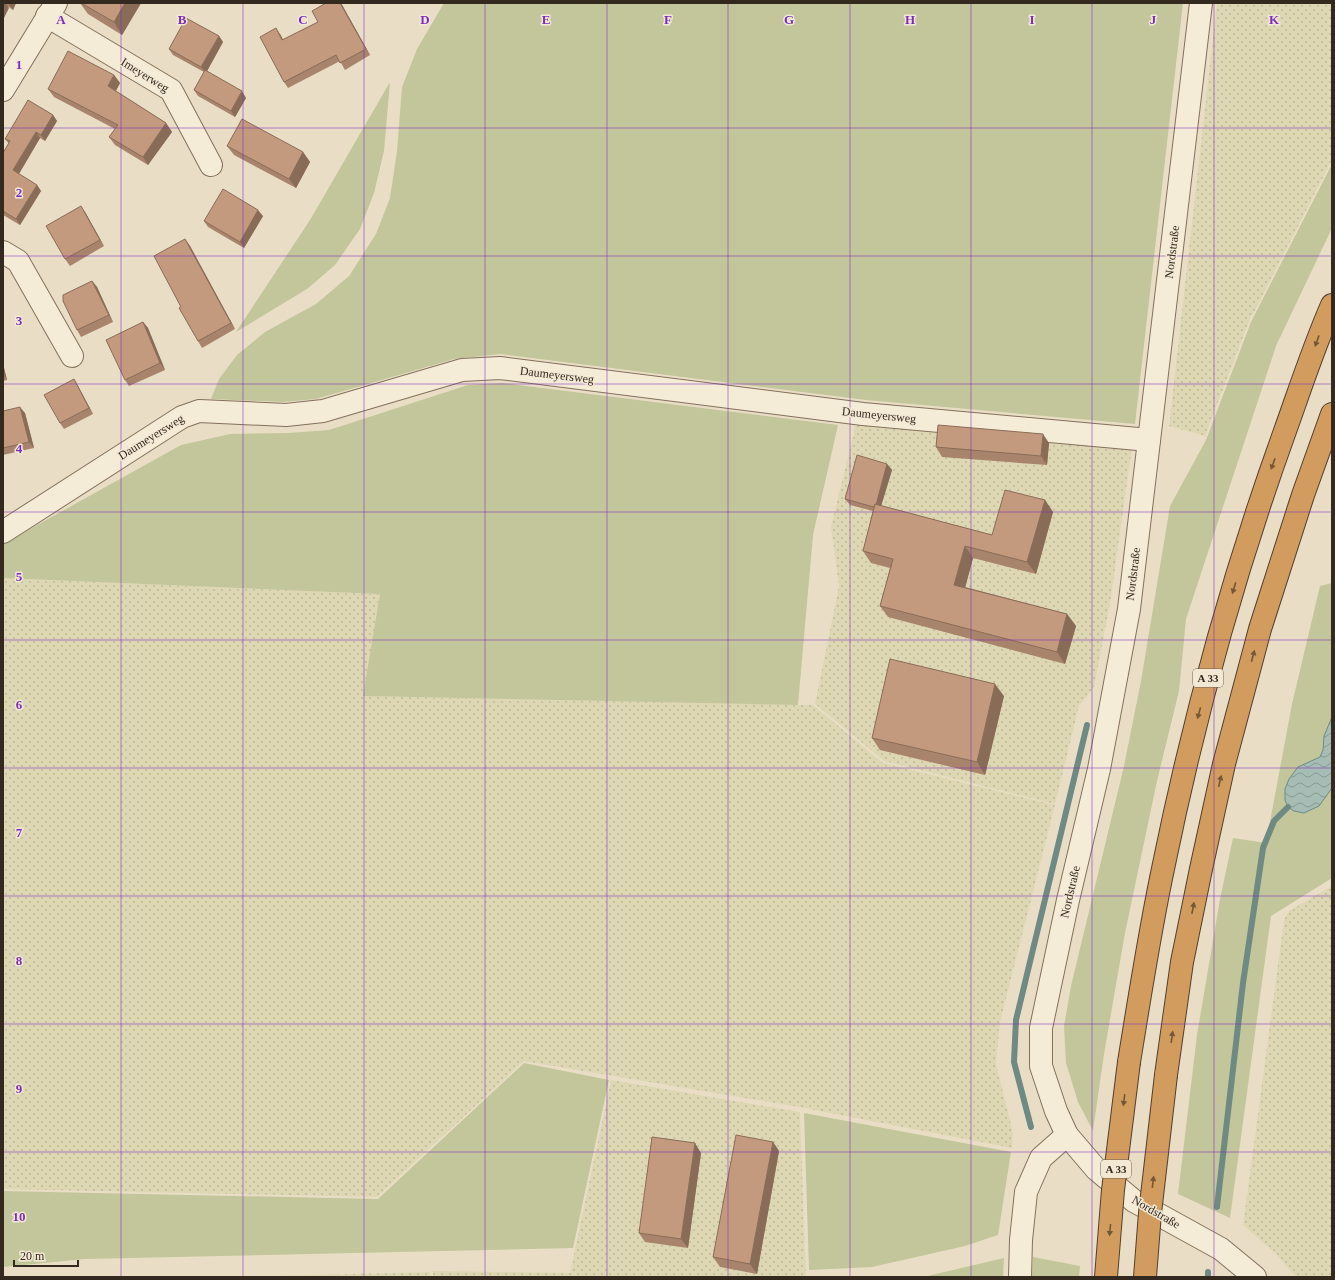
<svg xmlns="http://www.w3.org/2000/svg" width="1335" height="1280" viewBox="0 0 1335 1280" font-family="Georgia,serif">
  <defs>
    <pattern id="farmland-dots" width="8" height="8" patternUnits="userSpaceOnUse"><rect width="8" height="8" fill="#ded7b3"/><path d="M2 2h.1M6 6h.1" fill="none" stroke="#bfb99a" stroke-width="1.8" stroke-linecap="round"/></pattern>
    <pattern id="water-waves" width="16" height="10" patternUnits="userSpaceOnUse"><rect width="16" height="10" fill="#a6bdb6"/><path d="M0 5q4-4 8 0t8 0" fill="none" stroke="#889a93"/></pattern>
  </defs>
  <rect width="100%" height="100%" fill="#e9dec5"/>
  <!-- farmland -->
  <g fill="url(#farmland-dots)">
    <polygon points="1217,3 1332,3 1332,160 1248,324 1205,436 1169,426"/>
    <polygon points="856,424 1132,447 1110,604 1094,687 1079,706 1055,804 884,761 815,704 839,586 831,527"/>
    <polygon points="3,578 380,594 364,696 813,705 883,763 1055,805 1000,1022 996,1064 1013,1133 1012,1148 799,1107 524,1061 377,1197 3,1189"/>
    <polygon points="1332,886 1332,1277 1296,1277 1275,1253 1243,1225 1284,920 1289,911"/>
    <polygon points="611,1080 800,1112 806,1277 433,1277 433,1271 570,1273"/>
    <polygon points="430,1272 430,1277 237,1277"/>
  </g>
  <!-- grass -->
  <g fill="#c2c69a">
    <polygon points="444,3 1183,3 1135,424 866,400 501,354 454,359 316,399 283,402 211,399 219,379 237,355 265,332 316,304 349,276 376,234 390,198 397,151 402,87 417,49"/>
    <polygon points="390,82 384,151 374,193 360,229 335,265 307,289 236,332 310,220"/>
    <polygon points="1332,164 1332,228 1276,346 1186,619 1179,691 1157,781 1125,933 1104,1054 1093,1131 1078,1102 1066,1063 1064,1026 1071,986 1124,766 1141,681 1170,506 1206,440 1251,322"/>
    <polygon points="502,383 838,425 813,535 798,705 363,696 380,594 3,578 3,544 181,445 230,434 288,433 329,430 468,385"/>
    <polygon points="1332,583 1332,878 1271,916 1230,1218 1178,1194 1197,1035 1220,899 1233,838 1266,843 1292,704 1320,586"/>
    <polygon points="524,1063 609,1080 573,1248 85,1259 3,1267 3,1191 378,1199"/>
    <polygon points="804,1113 1011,1152 998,1235 965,1246 872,1267 809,1270"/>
    <polygon points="1033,1257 1080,1266 1079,1277 1032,1277"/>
    <polygon points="1004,1258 1003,1277 923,1277"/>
  </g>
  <!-- water -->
  <polygon fill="url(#water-waves)" stroke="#6e8a83" points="1332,717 1332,788 1319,806 1304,813 1294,811 1288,807 1285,800 1285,789 1289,779 1298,767 1320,757 1323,750 1324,736"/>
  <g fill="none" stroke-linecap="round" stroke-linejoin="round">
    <!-- stream -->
    <g stroke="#6e8a83" stroke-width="6">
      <polyline points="1031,1127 1014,1062 1016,1020 1087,725"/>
      <polyline points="1217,1207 1243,983 1263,848 1274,821 1288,807"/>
      <polyline points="1208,1277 1208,1272"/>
    </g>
    <defs>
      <g id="street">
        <polyline points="1201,3 1129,609 1099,769 1068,900 1041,1028 1041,1066 1056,1111 1067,1135 1096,1169 1134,1201 1221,1249 1255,1277"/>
        <polyline points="47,16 171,90 211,165"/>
        <polyline points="3,90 56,3"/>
        <polyline points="3,252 18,261 72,356"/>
        <polyline points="3,532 182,417 199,411 286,415 323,411 462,370 500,368 863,414 1149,440"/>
        <polyline points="1020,1277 1021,1240 1026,1192 1041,1158 1067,1135"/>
      </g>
      <g id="highway">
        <path d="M1129,1062C1140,995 1150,929 1164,864C1194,717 1234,572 1285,431C1300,389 1314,346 1332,305"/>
        <polyline points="1166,1075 1182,962 1201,869 1224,764 1260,629 1303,495 1332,414"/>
      </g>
    </defs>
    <!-- street casing -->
    <use href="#street" stroke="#83705d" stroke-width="24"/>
    <!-- highway casing -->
    <use href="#highway" stroke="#513f31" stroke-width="24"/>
    <!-- street -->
    <use href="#street" stroke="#f5ecd7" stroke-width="22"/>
    <!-- highway -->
    <use href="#highway" stroke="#d19c5e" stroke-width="22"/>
    <defs>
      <g id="highway-bridge">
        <polyline points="1106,1277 1113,1190 1129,1062"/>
        <polyline points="1145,1277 1150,1213 1166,1075"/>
      </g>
    </defs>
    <!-- highway-bridge casing -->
    <use href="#highway-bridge" stroke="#513f31" stroke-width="24" stroke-linecap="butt"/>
    <!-- highway-bridge -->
    <use href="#highway-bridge" stroke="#d19c5e" stroke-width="22"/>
  </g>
  <!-- wall -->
  <g fill="#a9846c">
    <polygon points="3,3 16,3 13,10"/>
    <polygon points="80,3 141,3 122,35 88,14"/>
    <polygon points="326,3 341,3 370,55 345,70 340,61 288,88 284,82 280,34 283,40 318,22"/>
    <polygon points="219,36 223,42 207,71 246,98 235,117 198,96 194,90 204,72 173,55 169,49"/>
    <polygon points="114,75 120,83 116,91 166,123 172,132 148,165 115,145 109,137 115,129 54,97 48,89"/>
    <polygon points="53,115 57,121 45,141 40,138 19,174 37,185 41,191 20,225 3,215 3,153 9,144 5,139"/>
    <polygon points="227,146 303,152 310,162 296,188 234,155"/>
    <polygon points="85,212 104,246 70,266 65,259"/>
    <polygon points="263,216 244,248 208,227 204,221"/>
    <polygon points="185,239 190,246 235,329 202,348 198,341 181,307"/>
    <polygon points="92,281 97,287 113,322 81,337 77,330"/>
    <polygon points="143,322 148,328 165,370 129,386 125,380"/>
    <polygon points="3,364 7,380 3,381"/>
    <polygon points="74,379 78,386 93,414 64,429 60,423"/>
    <polygon points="3,411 25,413 34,448 3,455"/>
    <polygon points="1049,443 1047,465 942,457 936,447"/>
    <polygon points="887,464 892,470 881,506 992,535 1045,500 1053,512 1036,574 973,558 965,587 1067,614 1076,626 1065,664 888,617 880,606 890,568 871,563 863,551 873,511 850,505 845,499"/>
    <polygon points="1004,696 985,775 880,750 872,738"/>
    <polygon points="773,1142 779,1151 757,1274 720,1267 713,1257"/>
    <polygon points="701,1153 688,1248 645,1242 639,1233"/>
  </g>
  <!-- shaded-wall -->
  <g fill="#896c58">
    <polygon points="4,3 6,3 9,8 3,20 3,5"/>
    <polygon points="9,3 16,3 13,10 8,3"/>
    <polygon points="125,3 141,3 122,35 114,22"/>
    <polygon points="340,3 341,3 370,55 366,49"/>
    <polygon points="276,28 280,34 287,47 282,40"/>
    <polygon points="219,36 223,42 206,73 201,67"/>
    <polygon points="114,75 120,83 114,94 108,86"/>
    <polygon points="242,91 246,98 235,117 231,111"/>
    <polygon points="53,115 57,121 45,141 41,135"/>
    <polygon points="166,123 172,132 148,165 143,157"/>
    <polygon points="36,132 40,138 17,177 13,170"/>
    <polygon points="303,152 310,162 296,188 289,179"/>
    <polygon points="37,185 41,191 20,225 16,219"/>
    <polygon points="81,206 85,212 104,246 100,240"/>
    <polygon points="258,210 263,216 244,248 240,242"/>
    <polygon points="185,239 190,246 235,329 231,323"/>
    <polygon points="92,281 97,287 113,322 109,315"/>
    <polygon points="143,322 148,328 165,370 160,363"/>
    <polygon points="3,364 7,380 3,374"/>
    <polygon points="74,379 78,386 93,414 89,408"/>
    <polygon points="20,407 25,413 34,448 29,442"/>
    <polygon points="1043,434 1049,443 1047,465 1041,456"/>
    <polygon points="887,464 892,470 879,513 875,507"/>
    <polygon points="1045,500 1053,512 1036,574 1027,562"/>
    <polygon points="965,546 973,558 963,596 954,585"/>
    <polygon points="1067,614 1076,626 1065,664 1057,652"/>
    <polygon points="995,684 1004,696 985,775 977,762"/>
    <polygon points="773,1142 779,1151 757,1274 750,1264"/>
    <polygon points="695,1143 701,1153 688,1248 681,1239"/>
  </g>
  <!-- building -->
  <g fill="#c49a7e" stroke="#896c58">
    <polygon points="81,3 125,3 114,22"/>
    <polygon points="326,3 340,3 366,49 340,63 336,55 284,82 260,37 276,28 282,40 318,22 312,11"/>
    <polygon points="186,18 219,36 201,67 169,49"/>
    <polygon points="68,51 114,75 108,86 166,123 143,157 109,137 118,125 48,89"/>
    <polygon points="205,70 242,91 231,111 194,90"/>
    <polygon points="28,100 53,115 41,135 36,132 13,170 37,185 16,219 3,211 3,153 10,141 5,139"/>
    <polygon points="242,119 303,152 289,179 227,146"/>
    <polygon points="223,189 258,210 240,242 204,221"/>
    <polygon points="81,206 100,240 65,259 46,226"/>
    <polygon points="185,239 231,323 198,341 179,308 181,307 154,256"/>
    <polygon points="92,281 109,315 77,330 63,301 63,295"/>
    <polygon points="143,322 160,363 125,380 106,340"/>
    <polygon points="74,379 89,408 60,423 44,395"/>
    <polygon points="20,407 29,442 3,448 3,411"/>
    <polygon points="938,425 1043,434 1041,456 936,447"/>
    <polygon points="857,455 887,464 876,505 875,504 874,507 845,499"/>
    <polygon points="1005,490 1045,500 1027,562 965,546 954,585 1067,614 1057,652 880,606 893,559 863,551 875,504 992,535"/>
    <polygon points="890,659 995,684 977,762 872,738"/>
    <polygon points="736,1135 773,1142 750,1264 713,1257"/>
    <polygon points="652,1137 695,1143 681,1239 639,1233"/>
  </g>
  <!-- one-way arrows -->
  <defs><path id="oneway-solid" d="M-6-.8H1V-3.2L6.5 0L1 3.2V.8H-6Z"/></defs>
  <g fill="#735738">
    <use href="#oneway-solid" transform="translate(1317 341) rotate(110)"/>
    <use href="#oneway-solid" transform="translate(1273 464) rotate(110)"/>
    <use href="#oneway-solid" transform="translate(1234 588) rotate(107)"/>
    <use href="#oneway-solid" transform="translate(1253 656) rotate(-75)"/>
    <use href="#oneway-solid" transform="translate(1199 713) rotate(105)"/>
    <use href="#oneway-solid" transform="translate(1220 781) rotate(-77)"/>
    <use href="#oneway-solid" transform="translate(1193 908) rotate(-79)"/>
    <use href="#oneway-solid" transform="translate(1172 1037) rotate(-82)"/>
    <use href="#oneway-solid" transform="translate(1124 1100) rotate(97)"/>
    <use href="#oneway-solid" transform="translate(1153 1182) rotate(-83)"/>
    <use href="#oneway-solid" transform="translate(1110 1230) rotate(95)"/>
  </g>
  <!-- grid -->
  <path fill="none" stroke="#7b2cbf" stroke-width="1" stroke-opacity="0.55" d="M121,3V1277M243,3V1277M364,3V1277M485,3V1277M607,3V1277M728,3V1277M850,3V1277M971,3V1277M1092,3V1277M1214,3V1277M3,128H1332M3,256H1332M3,384H1332M3,512H1332M3,640H1332M3,768H1332M3,896H1332M3,1024H1332M3,1152H1332"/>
  <g text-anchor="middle" stroke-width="3" stroke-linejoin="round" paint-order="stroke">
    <!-- shield labels -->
    <g fill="#f2e8d4" stroke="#6d6255" stroke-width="1">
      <rect x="1193" y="669" width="30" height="18" rx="3"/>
      <rect x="1101" y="1160" width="30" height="18" rx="3"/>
    </g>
    <g font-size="11" font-weight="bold" fill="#34291f">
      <text x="1208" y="682">A 33</text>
      <text x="1116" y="1173">A 33</text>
    </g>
    <!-- street labels -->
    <g font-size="12" fill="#34291f" stroke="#f2e8d4">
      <text transform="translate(145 75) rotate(32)" y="4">Imeyerweg</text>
      <text transform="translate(1172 252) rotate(-83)" y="4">Nordstraße</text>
      <text transform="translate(557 375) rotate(7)" y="4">Daumeyersweg</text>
      <text transform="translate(879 415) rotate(6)" y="4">Daumeyersweg</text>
      <text transform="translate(151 437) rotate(-32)" y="4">Daumeyersweg</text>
      <text transform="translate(1133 574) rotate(-83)" y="4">Nordstraße</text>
      <text transform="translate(1070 892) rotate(-77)" y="4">Nordstraße</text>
      <text transform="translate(1156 1212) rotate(30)" y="4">Nordstraße</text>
    </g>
  </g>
  <g font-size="13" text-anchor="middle" font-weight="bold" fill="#7b2cbf" stroke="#f2e8d4" stroke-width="3" stroke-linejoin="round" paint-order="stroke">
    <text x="61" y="24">A</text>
    <text x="182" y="24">B</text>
    <text x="303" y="24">C</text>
    <text x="425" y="24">D</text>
    <text x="546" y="24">E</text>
    <text x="668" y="24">F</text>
    <text x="789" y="24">G</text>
    <text x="910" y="24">H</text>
    <text x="1032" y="24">I</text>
    <text x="1153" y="24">J</text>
    <text x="1274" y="24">K</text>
    <text x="19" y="69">1</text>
    <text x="19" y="197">2</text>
    <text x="19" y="325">3</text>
    <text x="19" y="453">4</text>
    <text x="19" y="581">5</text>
    <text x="19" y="709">6</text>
    <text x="19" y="837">7</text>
    <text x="19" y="965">8</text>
    <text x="19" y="1093">9</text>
    <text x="19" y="1221">10</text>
  </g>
  <!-- border -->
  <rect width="1335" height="1280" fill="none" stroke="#34291f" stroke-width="8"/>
  <!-- scale -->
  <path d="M14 1260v6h64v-6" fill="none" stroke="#34291f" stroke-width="2"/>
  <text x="20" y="1260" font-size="12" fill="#34291f" stroke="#f2e8d4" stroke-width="3" paint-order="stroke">20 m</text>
</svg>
